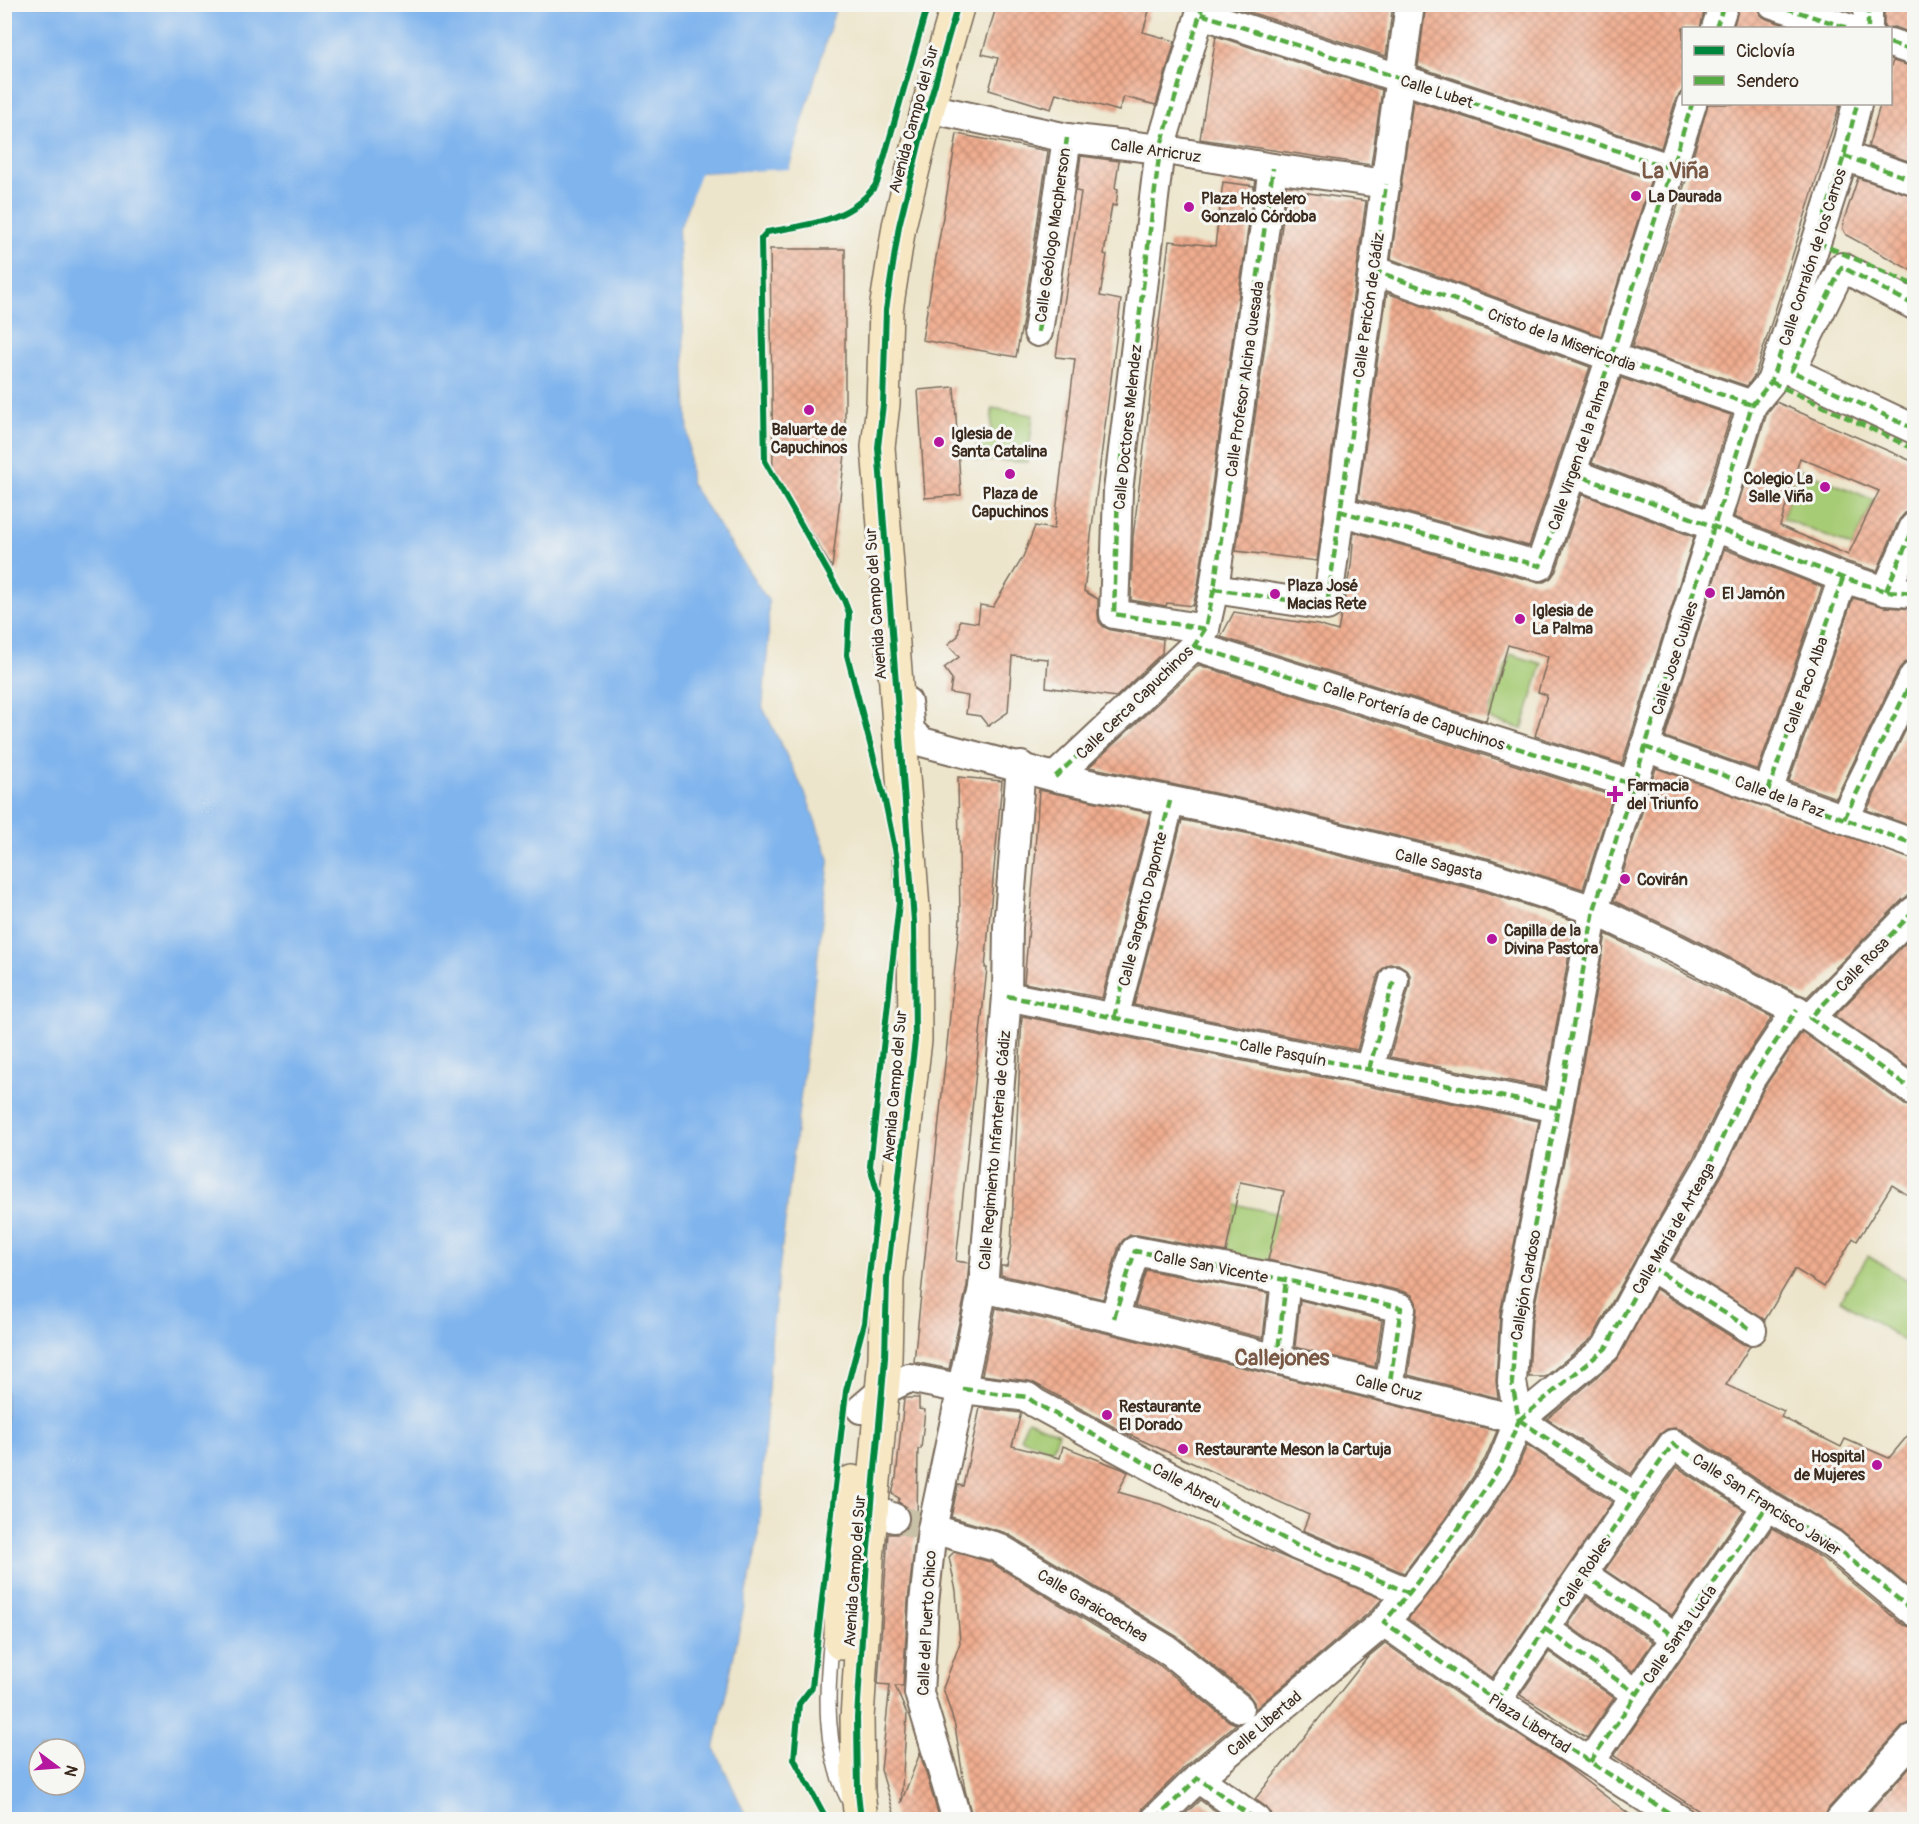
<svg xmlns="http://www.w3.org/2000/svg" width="1919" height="1824" viewBox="0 0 1919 1824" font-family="Pangolin,sans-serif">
  <defs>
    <pattern id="building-cross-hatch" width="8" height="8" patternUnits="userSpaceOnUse" patternTransform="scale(1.5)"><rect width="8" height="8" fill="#f0ad90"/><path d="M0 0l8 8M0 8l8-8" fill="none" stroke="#c48d75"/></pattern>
  </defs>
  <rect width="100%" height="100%" fill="#f6f6f2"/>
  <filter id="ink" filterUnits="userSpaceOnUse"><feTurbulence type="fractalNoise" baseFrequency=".0167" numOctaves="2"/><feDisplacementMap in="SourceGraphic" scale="12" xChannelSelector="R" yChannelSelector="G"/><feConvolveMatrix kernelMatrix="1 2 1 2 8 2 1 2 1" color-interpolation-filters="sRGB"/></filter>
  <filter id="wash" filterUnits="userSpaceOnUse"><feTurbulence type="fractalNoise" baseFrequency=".008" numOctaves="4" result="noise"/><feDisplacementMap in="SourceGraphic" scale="24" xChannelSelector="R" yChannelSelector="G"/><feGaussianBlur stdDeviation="1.35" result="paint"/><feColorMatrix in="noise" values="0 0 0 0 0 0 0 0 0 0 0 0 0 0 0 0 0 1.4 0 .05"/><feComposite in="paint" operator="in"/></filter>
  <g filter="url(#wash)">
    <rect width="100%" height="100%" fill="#ede5cb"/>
    <!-- green -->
    <g fill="#a7cc76" stroke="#717b4a" stroke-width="1.5">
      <polygon points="992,408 1033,415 1028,462 975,460 979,431 991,433"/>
      <polygon points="1797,468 1874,500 1852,547 1783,518"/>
      <polygon points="1510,654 1542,664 1522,729 1488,719"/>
      <polygon points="1235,1204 1279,1214 1266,1272 1224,1263"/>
      <polygon points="1868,1256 1914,1284 1914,1347 1840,1300"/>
      <polygon points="1028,1420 1059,1433 1052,1450 1020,1438"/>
    </g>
    <!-- water -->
    <path fill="#7fb4ed" stroke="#5d6f86" stroke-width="1.5" fill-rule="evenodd" d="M5,5H837L789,170L701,173L679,232L691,483L769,601V639L763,707L806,794L830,860L773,1324L758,1542L715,1748L748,1819L5,1820ZM39,1749H75V1785H39Z"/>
    <!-- pier -->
    <polygon fill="#ede5cb" points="840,4 792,171 703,176 682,233 694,482 771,599 772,639 766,706 808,793 833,860 776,1324 761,1542 718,1748 751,1819 748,1819 715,1748 758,1542 773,1324 830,860 806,794 763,707 769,639 769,601 691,483 679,232 700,173 789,169 837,5"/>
    <g id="blocks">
      <!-- building -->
      <g fill="url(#building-cross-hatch)" fill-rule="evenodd">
        <polygon points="997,4 1151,4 1143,32 1175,41 1156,105 1124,97 1119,111 1056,93 1051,109 989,90 998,58 982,54"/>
        <polygon points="1225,4 1393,4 1386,56"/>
        <polygon points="1426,4 1706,4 1700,28 1683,28 1683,90 1676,99 1661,148 1418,67"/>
        <polygon points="1740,4 1757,4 1760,15 1767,19 1795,28 1733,28"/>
        <polygon points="1884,4 1914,4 1914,34 1895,27 1884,28"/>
        <polygon points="1216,36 1382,90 1371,165 1200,139"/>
        <polygon points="1893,61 1914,67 1914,163 1868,147 1880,105 1890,108 1890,69"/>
        <polygon points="1413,100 1651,179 1601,336 1391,259"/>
        <polygon points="1708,104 1840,104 1755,375 1747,386 1632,347 1688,174"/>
        <polygon points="957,134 1048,151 1023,320 1016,357 922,340"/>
        <polygon points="1081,156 1119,161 1115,188 1118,189 1116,206 1112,205 1108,229 1104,254 1107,255 1100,296 1121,300 1084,591 1098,599 1098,614 1099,622 1104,627 1111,630 1163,639 1162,653 1116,697 1046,687 1048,659 1012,656 1008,712 988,726 980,716 966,714 968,696 950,693 952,679 944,668 959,657 948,644 958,636 960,620 978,623 980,605 993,607 1023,557 1035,526 1054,529 1075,359 1056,357 1081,192 1076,191"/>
        <polygon points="1858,178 1914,196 1914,272 1846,235 1843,229 1844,220"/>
        <polygon points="1223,182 1254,186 1198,586 1193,606 1167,603 1166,606 1131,600 1133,537 1169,241 1215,246"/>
        <polygon points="1287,190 1366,201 1317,561 1236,551"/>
        <polygon points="770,249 845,249 845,454 832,568 773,469"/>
        <polygon points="1387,293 1590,367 1529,546 1358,499"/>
        <polygon points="1621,378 1731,415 1703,505 1592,463"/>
        <polygon points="954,387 961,495 925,498 918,390"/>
        <path d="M1776,402L1914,462V511L1905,513L1899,520L1877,571L1848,562L1734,517L1767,413ZM1800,458L1879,491L1848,555L1780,526Z"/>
        <polygon points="1582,494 1694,537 1622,764 1535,736 1547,695 1538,692 1548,657 1508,645 1486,721 1221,637 1234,612 1318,625 1338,631 1351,566 1354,532 1536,582 1544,582 1551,578 1556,571"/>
        <polygon points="1724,549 1822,587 1758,770 1665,737"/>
        <polygon points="1853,598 1885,607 1914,609 1914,660 1905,662 1899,669 1836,798 1789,781"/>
        <polygon points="1199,665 1613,796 1583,889 1491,859 1267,804 1089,767"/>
        <polygon points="1914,713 1914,827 1867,810"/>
        <polygon points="1656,768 1914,860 1914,895 1909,895 1902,900 1807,997 1799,994 1686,935 1614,901"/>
        <polygon points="958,777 1002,781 985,968 987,968 956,1261 969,1263 967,1286 949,1369 914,1362 960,919"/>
        <polygon points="1039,790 1150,813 1102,998 1024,983 1036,849 1035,849"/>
        <polygon points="1182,820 1260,836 1482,891 1575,921 1545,1088 1390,1057 1410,984 1410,975 1406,969 1398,964 1389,964 1383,968 1378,975 1357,1050 1134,1005"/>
        <polygon points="1606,934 1772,1017 1735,1073 1695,1155 1636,1258 1593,1337 1545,1377 1529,1377 1532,1319 1574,1111"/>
        <polygon points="1914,934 1914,1071 1835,1016"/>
        <polygon points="1022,1016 1539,1121 1500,1314 1496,1381 1498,1398 1408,1375 1417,1310 1416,1302 1412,1295 1405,1292 1268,1260 1284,1191 1240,1182 1226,1252 1138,1235 1130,1235 1123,1240 1119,1246 1103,1299 1001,1275 1001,1266 1007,1266 1011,1245"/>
        <polygon points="1802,1032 1905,1105 1914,1107 1914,1199 1892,1185 1857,1241 1853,1238 1824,1287 1795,1269 1765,1320 1672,1261 1725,1170 1764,1088"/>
        <polygon points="1146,1270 1268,1293 1263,1338 1135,1306"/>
        <polygon points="1656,1289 1743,1344 1750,1346 1726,1385 1784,1411 1781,1417 1841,1447 1845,1439 1889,1458 1914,1428 1914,1591 1840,1530 1776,1492 1682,1430 1675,1428 1667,1429 1660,1434 1631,1474 1547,1419 1617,1360"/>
        <polygon points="1300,1300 1382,1320 1375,1367 1295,1347"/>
        <polygon points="996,1308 1110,1334 1497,1431 1485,1459 1445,1519 1404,1573 1303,1530 1309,1515 1123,1432 1036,1384 1029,1381 982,1375"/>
        <polygon points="906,1398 919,1398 919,1409 925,1410 921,1449 918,1449 917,1522 908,1601 903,1686 895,1686 907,1714 901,1803 920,1753 940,1820 896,1820 881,1770 890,1685 878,1684 888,1534 897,1534 905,1531 909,1525 910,1516 907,1507 898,1502 899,1498 892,1494 896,1478 904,1399"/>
        <polygon points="980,1408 1021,1413 1012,1446 1060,1458 1063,1446 1122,1469 1128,1472 1118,1492 1163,1505 1382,1599 1372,1610 1255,1709 1254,1702 1249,1695 1178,1637 1006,1533 951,1517 958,1485 963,1486"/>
        <polygon points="1527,1445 1612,1502 1492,1678 1408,1619 1472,1538 1514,1476"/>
        <polygon points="1677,1467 1744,1510 1672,1615 1605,1570"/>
        <polygon points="1772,1528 1822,1558 1903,1625 1914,1628 1914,1722 1908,1723 1902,1727 1828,1809 1824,1820 1713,1820 1614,1756"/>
        <polygon points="954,1552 990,1562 1159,1665 1229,1721 1236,1724 1186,1766 1143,1808 1139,1820 973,1820 965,1790 955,1726 943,1688 960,1643 956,1591 949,1557"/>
        <polygon points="1587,1597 1653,1642 1633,1671 1568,1625"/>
        <polygon points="1385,1643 1487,1715 1558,1760 1637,1820 1272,1820 1271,1813 1266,1807 1255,1799 1368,1657"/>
        <polygon points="1549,1652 1614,1698 1587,1738 1520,1695"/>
        <polygon points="1914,1762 1914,1820 1863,1820"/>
        <polygon points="1200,1800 1227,1820 1179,1820"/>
      </g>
    </g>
  </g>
  <g filter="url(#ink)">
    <use href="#blocks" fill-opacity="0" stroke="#796b5b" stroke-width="1.5"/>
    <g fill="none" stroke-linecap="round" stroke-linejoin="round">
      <!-- street-tunnel -->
      <polyline stroke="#c9c0a8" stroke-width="28" stroke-dasharray="28 14" stroke-linecap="butt" points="894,1518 932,1529"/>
      <defs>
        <path id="lane" d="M832,1636C826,1691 823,1754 851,1803"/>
        <g id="street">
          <polyline points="1203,4 1160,149 1118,491 1114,614 1205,629"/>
          <polyline points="1773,4 1848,28"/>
          <polyline points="1201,14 1399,78 1672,169"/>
          <polyline points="1716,28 1724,4"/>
          <polyline points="1868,28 1868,4"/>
          <polyline points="1890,43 1914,51"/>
          <polyline points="928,108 1067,138 1160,149 1273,168 1386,184"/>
          <polyline points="1844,156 1914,180"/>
          <polyline points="1373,270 1611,357 1752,405"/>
          <polyline points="1914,305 1842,267 1791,371 1914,429"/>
          <polyline points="1038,332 1067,138"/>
          <polyline points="1572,473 1715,527 1843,578 1886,591 1914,593"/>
          <polyline points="1339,511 1540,566 1611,357 1692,104"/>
          <polyline points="1214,589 1327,606 1410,4"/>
          <polyline points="1886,591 1914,527"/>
          <polyline points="1194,646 1634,785"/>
          <polyline points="907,702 910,731 922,742 1055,777 1264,820 1487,875 1594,910 1678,950 1810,1018 1914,1091"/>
          <polyline points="1645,747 1914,844"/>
          <polyline points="1055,777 1194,646 1205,629 1214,589 1273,168"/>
          <polyline points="1768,791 1843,578"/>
          <polyline points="1844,819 1914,676"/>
          <polyline points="1007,996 1558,1108"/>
          <polyline points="1114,1018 1170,801"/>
          <polyline points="1810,1018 1914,911"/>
          <polyline points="1369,1069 1394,980"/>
          <polyline points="1650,1266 1752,1330"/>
          <polyline points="983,1288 1114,1318 1519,1420 1635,1497"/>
          <polyline points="1114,1318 1135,1251 1286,1280 1401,1308 1389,1388"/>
          <polyline points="1277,1360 1286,1280"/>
          <polyline points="861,1409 882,1391 909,1378 963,1389 1027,1397 1035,1403 1296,1545 1409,1593"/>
          <polyline points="1519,1420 1606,1348 1650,1266 1710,1163 1750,1080 1797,1010"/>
          <polyline points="860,1492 872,1509 894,1518"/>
          <polyline points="932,1529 997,1547 1169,1651 1239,1708"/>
          <polyline points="1584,1575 1677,1638"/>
          <polyline points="1384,1622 1496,1701 1680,1820"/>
          <polyline points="1545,1629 1637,1694"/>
          <polyline points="1496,1701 1635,1497 1673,1444 1767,1506 1832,1544 1914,1612"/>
          <polyline points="1590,1762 1767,1506"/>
          <polyline points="1198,1778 1256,1820"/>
          <polyline points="957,1820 919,1693 924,1603 932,1529 983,1288 1007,996 1008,927 1021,766"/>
          <polyline points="1155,1820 1198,1778 1384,1622 1409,1593 1458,1529 1500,1467 1519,1420 1512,1382 1516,1317 1558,1108 1594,910 1752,405 1771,382 1844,156 1857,104"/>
          <polyline points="1840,1820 1914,1738"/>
        </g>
        <g id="secondary">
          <polyline points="841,1643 842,1575 852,1482"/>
          <polyline points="861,1820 858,1792 857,1718 867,1559 885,1358 887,1278 915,1040 914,921 878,447 883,404 886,310 899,226 928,108 958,4"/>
        </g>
      </defs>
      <!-- lane casing -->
      <use href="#lane" stroke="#796b5b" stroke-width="18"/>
      <!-- street casing -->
      <use href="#street" stroke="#796b5b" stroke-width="32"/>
      <!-- secondary casing -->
      <use href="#secondary" stroke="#796b5b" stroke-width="36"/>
      <!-- lane -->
      <use href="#lane" stroke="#fff" stroke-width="15"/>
      <!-- street -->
      <use href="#street" stroke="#fff" stroke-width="28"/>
      <!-- secondary -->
      <use href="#secondary" stroke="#f7e8c3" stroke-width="33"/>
      <!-- quiet -->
      <g stroke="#55ab43" stroke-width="4.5" stroke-dasharray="9 4.5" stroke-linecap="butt">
        <polyline points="1203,4 1160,149 1118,491 1114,614 1205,629"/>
        <polyline points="1773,4 1848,28"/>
        <polyline points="1201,14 1399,78 1672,169"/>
        <polyline points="1716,28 1724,4"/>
        <polyline points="1868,28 1868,4"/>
        <polyline points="1890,43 1914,51"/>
        <polyline points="1844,156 1914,180"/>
        <polyline points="1817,242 1914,285"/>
        <polyline points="1373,270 1611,357 1752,405"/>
        <polyline points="1914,305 1842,267 1791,371 1914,429"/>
        <polyline points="1038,332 1067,138"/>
        <polyline points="1771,382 1914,449"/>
        <polyline points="1572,473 1715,527 1843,578 1886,591 1914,593"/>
        <polyline points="1339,511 1540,566 1611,357 1692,104"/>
        <polyline points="1214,589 1327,606 1386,184"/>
        <polyline points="1886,591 1914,527"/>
        <polyline points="1194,646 1634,785"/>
        <polyline points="1645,747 1914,844"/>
        <polyline points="1055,777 1194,646 1205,629 1214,589 1273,168"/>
        <polyline points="1768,791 1843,578"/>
        <polyline points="1844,819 1914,676"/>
        <polyline points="1914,911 1810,1018 1914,1091"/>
        <polyline points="1007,996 1558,1108"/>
        <polyline points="1114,1018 1170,801"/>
        <polyline points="1369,1069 1394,980"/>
        <polyline points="1650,1266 1752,1330"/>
        <polyline points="1114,1318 1135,1251 1286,1280 1401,1308 1389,1388"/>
        <polyline points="1277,1360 1286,1280"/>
        <polyline points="963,1389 1027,1397 1035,1403 1296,1545 1409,1593"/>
        <polyline points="1519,1420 1606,1348 1650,1266 1710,1163 1750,1080 1797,1010"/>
        <polyline points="1519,1420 1635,1497"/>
        <polyline points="1584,1575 1677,1638"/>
        <polyline points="1545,1629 1637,1694"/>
        <polyline points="1496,1701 1635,1497 1673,1444 1767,1506 1832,1544 1914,1612"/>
        <polyline points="1590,1762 1767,1506"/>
        <polyline points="1155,1820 1198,1778 1256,1820"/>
        <polyline points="1680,1820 1496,1701 1384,1622 1409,1593 1458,1529 1500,1467 1519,1420 1512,1382 1516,1317 1558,1108 1594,910 1752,405 1771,382 1844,156 1857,104"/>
      </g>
      <defs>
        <g id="cycleway">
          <path d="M827,1820L794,1759L799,1704L812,1687L846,1391L864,1323L878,1195L870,1166L899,903L897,859L885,801L847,655L849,613L844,600L765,461L761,239L767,232C808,225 852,221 877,183L928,4"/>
          <polyline points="861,1820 858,1792 857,1718 867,1559 885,1358 887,1278 915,1040 914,921 878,447 883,404 886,310 899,226 928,108 958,4"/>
        </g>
      </defs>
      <!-- cycleway casing -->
      <use href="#cycleway" stroke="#f6f6f2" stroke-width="10"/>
      <!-- cycleway -->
      <use href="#cycleway" stroke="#00873e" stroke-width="6"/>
    </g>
  </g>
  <!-- markers -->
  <g fill="#b5179e" stroke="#f6f6f2" stroke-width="2">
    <circle cx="1636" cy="196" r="6"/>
    <circle cx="1189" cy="207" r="6"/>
    <circle cx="809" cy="410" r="6"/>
    <circle cx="939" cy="442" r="6"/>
    <circle cx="1010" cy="474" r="6"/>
    <circle cx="1825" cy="487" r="6"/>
    <circle cx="1710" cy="593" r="6"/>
    <circle cx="1275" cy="594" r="6"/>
    <circle cx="1520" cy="619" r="6"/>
    <path d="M1612 785h6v6h6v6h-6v6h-6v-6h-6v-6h6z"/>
    <circle cx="1625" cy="879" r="6"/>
    <circle cx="1492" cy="939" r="6"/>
    <circle cx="1107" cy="1415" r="6"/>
    <circle cx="1183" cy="1449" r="6"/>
    <circle cx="1877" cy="1465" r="6"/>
  </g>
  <g text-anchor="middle" stroke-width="6" stroke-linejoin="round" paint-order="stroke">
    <!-- street labels -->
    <g font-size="16" fill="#3b2a1e" stroke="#f6f6f2">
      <text transform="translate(1437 91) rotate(18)" y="6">Calle Lubet</text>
      <text transform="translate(913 119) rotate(-75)" y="6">Avenida Campo del Sur</text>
      <text transform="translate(1156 150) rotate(8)" y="6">Calle Arricruz</text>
      <text transform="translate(1052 235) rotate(-82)" y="6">Calle Geólogo Macpherson</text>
      <text transform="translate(1812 257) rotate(-72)" y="6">Calle Corralón de los Carros</text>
      <text transform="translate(1368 305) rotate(-82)" y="6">Calle Pericón de Cádiz</text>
      <text transform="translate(1562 339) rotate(20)" y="6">Cristo de la Misericordia</text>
      <text transform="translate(1244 379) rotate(-82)" y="6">Calle Profesor Alcina Quesada</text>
      <text transform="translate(1127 427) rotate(-84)" y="6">Calle Doctores Melendez</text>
      <text transform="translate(1578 455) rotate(-71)" y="6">Calle Virgen de la Palma</text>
      <text transform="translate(875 604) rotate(-94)" y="6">Avenida Campo del Sur</text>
      <text transform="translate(1674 658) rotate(-72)" y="6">Calle Jose Cubiles</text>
      <text transform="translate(1805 685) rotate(-70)" y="6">Calle Paco Alba</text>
      <text transform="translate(1134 702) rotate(-44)" y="6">Calle Cerca Capuchinos</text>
      <text transform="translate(1414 715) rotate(18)" y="6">Calle Portería de Capuchinos</text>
      <text transform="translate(1780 796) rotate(20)" y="6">Calle de la Paz</text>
      <text transform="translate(1439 864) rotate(14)" y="6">Calle Sagasta</text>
      <text transform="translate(1142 909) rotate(-76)" y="6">Calle Sargento Daponte</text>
      <text transform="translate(1862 964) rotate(-46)" y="6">Calle Rosa</text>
      <text transform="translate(1283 1052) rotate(11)" y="6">Calle Pasquín</text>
      <text transform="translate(894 1086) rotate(-85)" y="6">Avenida Campo del Sur</text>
      <text transform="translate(994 1150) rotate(-85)" y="6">Calle Regimiento Infanteria de Cádiz</text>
      <text transform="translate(1673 1228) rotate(-60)" y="6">Calle María de Arteaga</text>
      <text transform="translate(1211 1266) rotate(11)" y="6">Calle San Vicente</text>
      <text transform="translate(1525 1285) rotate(-80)" y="6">Callejón Cardoso</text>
      <text transform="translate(1389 1387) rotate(14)" y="6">Calle Cruz</text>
      <text transform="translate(1187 1485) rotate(29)" y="6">Calle Abreu</text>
      <text transform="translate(1767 1504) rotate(33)" y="6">Calle San Francisco Javier</text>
      <text transform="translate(854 1571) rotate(-86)" y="6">Avenida Campo del Sur</text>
      <text transform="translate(1584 1572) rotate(-56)" y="6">Calle Robles</text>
      <text transform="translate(1093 1605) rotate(31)" y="6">Calle Garaicoechea</text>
      <text transform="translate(926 1623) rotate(-87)" y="6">Calle del Puerto Chico</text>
      <text transform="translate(1679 1634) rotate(-55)" y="6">Calle Santa Lucía</text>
      <text transform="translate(1264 1723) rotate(-40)" y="6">Calle Libertad</text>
      <text transform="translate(1530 1723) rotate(33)" y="6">Plaza Libertad</text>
    </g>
    <!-- poi labels -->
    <g font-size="16" font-weight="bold" fill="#3b2a1e" stroke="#f6f6f2" text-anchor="start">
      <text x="1648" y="202">La Daurada</text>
      <text x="1201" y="204">Plaza Hostelero<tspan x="1201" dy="18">Gonzalo Córdoba</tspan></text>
      <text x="809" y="435" text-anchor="middle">Baluarte de<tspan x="809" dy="18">Capuchinos</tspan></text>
      <text x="951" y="439">Iglesia de<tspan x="951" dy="18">Santa Catalina</tspan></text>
      <text x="1813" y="484" text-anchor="end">Colegio La<tspan x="1813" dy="18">Salle Viña</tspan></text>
      <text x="1010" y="499" text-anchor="middle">Plaza de<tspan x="1010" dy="18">Capuchinos</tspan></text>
      <text x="1287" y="591">Plaza José<tspan x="1287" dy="18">Macias Rete</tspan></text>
      <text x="1722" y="599">El Jamón</text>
      <text x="1532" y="616">Iglesia de<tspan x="1532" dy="18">La Palma</tspan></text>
      <text x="1627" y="791">Farmacia<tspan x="1627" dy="18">del Triunfo</tspan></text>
      <text x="1637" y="885">Covirán</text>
      <text x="1504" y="936">Capilla de la<tspan x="1504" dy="18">Divina Pastora</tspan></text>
      <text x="1119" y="1412">Restaurante<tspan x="1119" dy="18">El Dorado</tspan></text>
      <text x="1195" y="1455">Restaurante Meson la Cartuja</text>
      <text x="1865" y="1462" text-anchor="end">Hospital<tspan x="1865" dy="18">de Mujeres</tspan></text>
    </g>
    <!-- district labels -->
    <g font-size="22" font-weight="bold" fill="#7a5846" stroke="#f6f6f2">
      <text x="1675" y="178">La Viña</text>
      <text x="1282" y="1365">Callejones</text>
    </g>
  </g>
  <!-- margin -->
  <rect width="1919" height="1824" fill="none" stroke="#f6f6f2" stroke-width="24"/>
  <!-- legend -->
  <rect x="1682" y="27" width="210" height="78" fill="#f6f6f2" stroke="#aba49d" stroke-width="1.5"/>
  <rect x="1694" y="46" width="30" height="9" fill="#00873e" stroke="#aba49d" stroke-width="1.5"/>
  <text x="1736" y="57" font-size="18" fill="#3b2a1e">Ciclovía</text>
  <rect x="1694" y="76" width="30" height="9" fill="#55ab43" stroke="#aba49d" stroke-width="1.5"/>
  <text x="1736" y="87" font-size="18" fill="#3b2a1e">Sendero</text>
  <!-- north arrow -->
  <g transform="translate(57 1767) rotate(106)"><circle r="28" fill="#f6f6f2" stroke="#aba49d" stroke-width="1.5"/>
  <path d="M0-4.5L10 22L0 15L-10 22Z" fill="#b5179e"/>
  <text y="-9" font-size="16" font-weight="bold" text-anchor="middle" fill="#3b2a1e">N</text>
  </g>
</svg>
